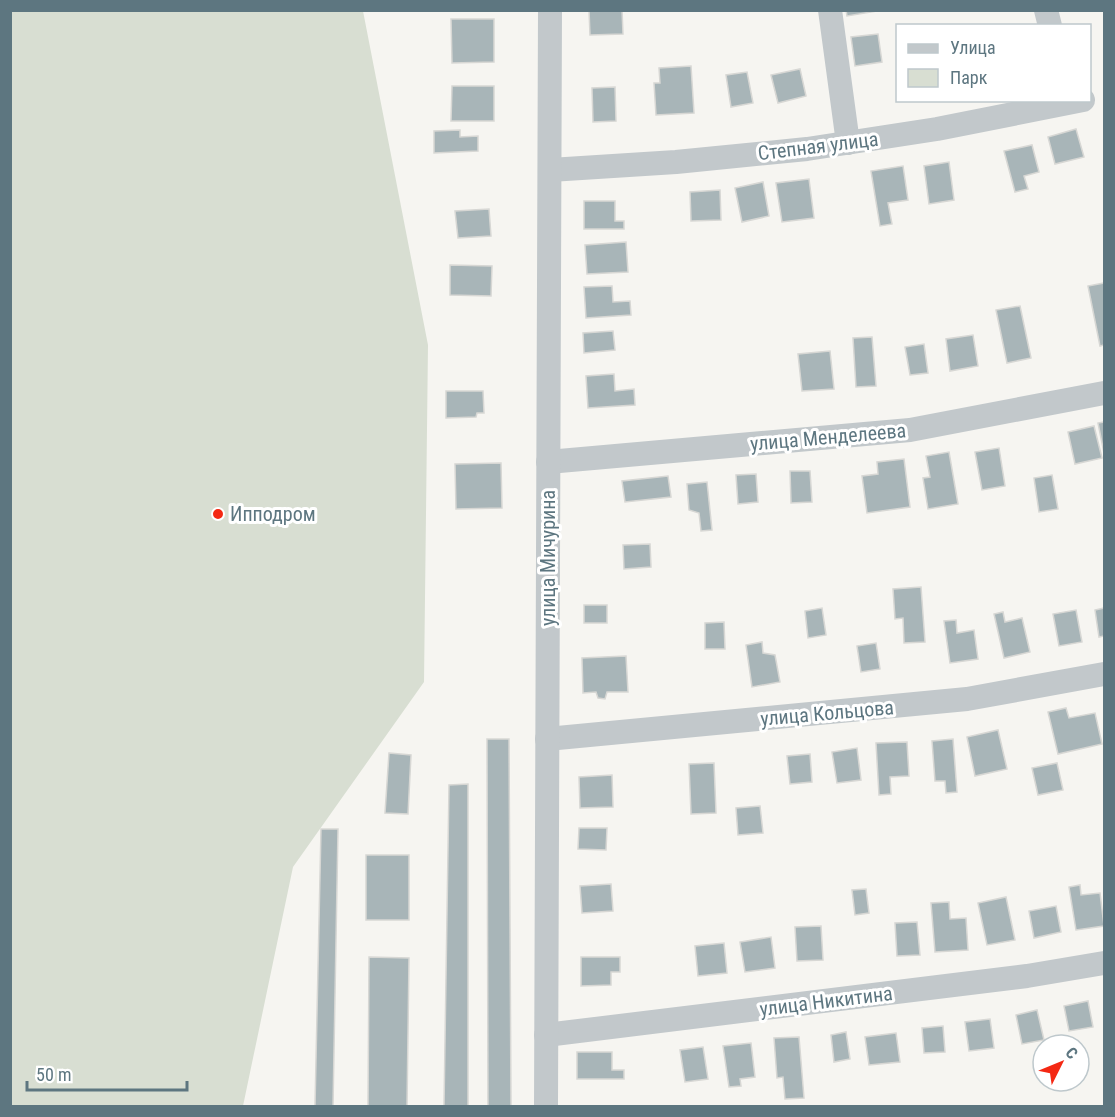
<svg xmlns="http://www.w3.org/2000/svg" width="1115" height="1117" viewBox="0 0 1115 1117" font-family="'Roboto Condensed',sans-serif">
  <rect width="100%" height="100%" fill="#f6f5f1"/>
  <!-- green -->
  <polygon fill="#d8ded2" points="10,11 363,11 428,345 424,682 293,867 243,1106 11,1106"/>
  <!-- building -->
  <g fill="#a8b5b8" stroke="#d7d7d4" stroke-width="1.5">
    <polygon points="589,10 622,10 623,34 590,35"/>
    <polygon points="846,10 883,10 847,16"/>
    <polygon points="451,19 494,19 494,62 452,63"/>
    <polygon points="878,34 882,62 855,66 851,37"/>
    <polygon points="691,66 694,113 656,115 654,83 660,83 659,68"/>
    <polygon points="800,69 806,96 778,103 771,75"/>
    <polygon points="747,72 753,103 731,107 726,75"/>
    <polygon points="452,86 494,86 494,121 451,121"/>
    <polygon points="615,87 616,121 593,122 592,88"/>
    <polygon points="1076,129 1084,157 1055,164 1048,137"/>
    <polygon points="460,130 460,137 478,136 478,151 434,153 434,131"/>
    <polygon points="1032,145 1039,172 1024,176 1028,189 1015,192 1004,151"/>
    <polygon points="949,162 954,200 929,204 924,166"/>
    <polygon points="903,166 908,200 888,203 892,224 880,226 871,171"/>
    <polygon points="809,179 814,218 782,222 776,183"/>
    <polygon points="763,182 769,216 742,222 735,188"/>
    <polygon points="720,190 721,220 691,221 690,192"/>
    <polygon points="584,201 615,201 615,221 624,221 624,229 584,229"/>
    <polygon points="489,209 491,236 458,238 455,211"/>
    <polygon points="626,242 628,272 587,274 585,245"/>
    <polygon points="450,265 492,266 491,296 450,295"/>
    <polygon points="1104,283 1104,345 1100,346 1088,286"/>
    <polygon points="612,286 613,302 630,301 631,315 586,318 584,287"/>
    <polygon points="1020,306 1031,358 1007,363 996,310"/>
    <polygon points="613,331 615,350 584,353 583,333"/>
    <polygon points="973,335 978,366 950,371 946,339"/>
    <polygon points="872,337 876,386 856,387 853,338"/>
    <polygon points="924,344 928,373 910,375 905,347"/>
    <polygon points="830,351 834,389 802,391 798,354"/>
    <polygon points="614,374 615,391 634,389 635,405 588,408 586,376"/>
    <polygon points="446,391 483,391 484,413 477,413 476,417 446,418"/>
    <polygon points="1104,422 1104,453 1098,423"/>
    <polygon points="1094,426 1102,458 1075,464 1068,432"/>
    <polygon points="999,448 1005,486 982,490 975,452"/>
    <polygon points="949,452 958,504 928,509 923,478 930,477 926,456"/>
    <polygon points="904,459 910,507 867,513 862,476 878,474 877,462"/>
    <polygon points="501,463 502,508 456,509 455,464"/>
    <polygon points="790,471 810,471 812,502 791,503"/>
    <polygon points="756,474 758,502 738,504 736,475"/>
    <polygon points="1052,475 1058,509 1039,512 1034,478"/>
    <polygon points="668,476 671,497 625,502 622,481"/>
    <polygon points="707,482 712,530 701,531 699,513 689,510 687,484"/>
    <polygon points="650,544 651,567 624,569 623,545"/>
    <polygon points="921,587 925,642 904,643 903,618 895,619 893,589"/>
    <rect x="584" y="605" width="23" height="18"/>
    <polygon points="822,608 826,635 808,638 805,611"/>
    <polygon points="1104,608 1104,636 1099,637 1095,610"/>
    <polygon points="1076,610 1082,642 1059,646 1053,614"/>
    <polygon points="1003,612 1005,622 1022,618 1030,652 1004,658 994,614"/>
    <polygon points="956,620 957,633 974,630 978,659 950,663 944,621"/>
    <polygon points="724,622 725,649 705,649 705,623"/>
    <polygon points="762,642 763,653 775,655 780,682 752,687 746,645"/>
    <polygon points="876,643 880,669 861,672 857,646"/>
    <polygon points="626,656 628,692 607,692 605,699 598,698 596,692 583,693 582,658"/>
    <polygon points="1066,708 1069,718 1095,713 1102,744 1058,754 1048,712"/>
    <polygon points="998,730 1007,769 975,776 967,737"/>
    <polygon points="487,739 509,739 511,1106 488,1106"/>
    <polygon points="953,739 957,792 946,793 945,781 935,781 932,741"/>
    <polygon points="907,742 909,776 890,777 891,794 879,795 876,743"/>
    <polygon points="857,748 861,780 837,783 832,752"/>
    <polygon points="389,753 411,755 408,814 385,813"/>
    <polygon points="810,754 812,782 790,784 787,756"/>
    <polygon points="714,763 716,813 691,814 689,764"/>
    <polygon points="1057,763 1063,790 1038,795 1032,768"/>
    <polygon points="612,775 613,807 580,808 579,777"/>
    <polygon points="468,784 468,1106 444,1106 449,785"/>
    <polygon points="760,806 763,833 738,835 736,808"/>
    <polygon points="579,828 607,828 606,850 578,849"/>
    <polygon points="321,829 338,829 333,1106 315,1106"/>
    <rect x="366" y="855" width="43" height="65"/>
    <polygon points="611,884 613,911 582,913 580,886"/>
    <polygon points="1080,885 1081,895 1100,893 1104,926 1076,930 1069,887"/>
    <polygon points="866,889 869,913 855,915 852,890"/>
    <polygon points="1006,897 1015,940 987,945 978,903"/>
    <polygon points="949,902 950,919 966,918 968,950 935,952 931,903"/>
    <polygon points="1056,906 1061,932 1034,938 1029,911"/>
    <polygon points="917,922 920,955 897,956 895,923"/>
    <polygon points="821,926 823,960 797,961 795,927"/>
    <polygon points="771,937 775,968 745,972 740,942"/>
    <polygon points="724,943 727,973 698,976 695,946"/>
    <polygon points="369,957 409,958 407,1106 368,1106"/>
    <polygon points="581,957 620,957 620,972 611,972 611,985 581,986"/>
    <polygon points="1088,1001 1093,1027 1069,1031 1064,1006"/>
    <polygon points="1037,1010 1044,1040 1022,1044 1016,1015"/>
    <polygon points="990,1019 994,1048 969,1051 965,1022"/>
    <polygon points="943,1026 945,1052 924,1053 922,1028"/>
    <polygon points="846,1032 850,1059 834,1062 831,1035"/>
    <polygon points="896,1033 900,1062 869,1065 865,1037"/>
    <polygon points="799,1037 804,1098 785,1099 783,1077 777,1078 774,1038"/>
    <polygon points="751,1043 755,1077 740,1079 741,1086 729,1087 723,1046"/>
    <polygon points="703,1047 708,1079 685,1082 680,1050"/>
    <polygon points="577,1052 612,1052 612,1070 624,1070 624,1079 577,1079"/>
  </g>
  <g fill="none" stroke-linecap="round" stroke-linejoin="round">
    <!-- minor -->
    <g stroke="#c2c8cb" stroke-width="24">
      <polyline points="830,10 848,143"/>
      <polyline points="1046,10 1050,26"/>
      <polyline points="550,170 676,162 807,149 937,129 1083,100"/>
      <polyline points="548,462 910,430 1104,393"/>
      <polyline points="547,739 967,699 1104,674"/>
      <polyline points="546,1035 1027,976 1104,963"/>
      <polyline points="546,1106 550,10"/>
    </g>
  </g>
  <!-- markers -->
  <circle fill="#f42813" stroke="#fff" stroke-width="2" cx="218" cy="514" r="6"/>
  <g text-anchor="middle" stroke-width="6" stroke-linejoin="round" paint-order="stroke">
    <!-- street labels -->
    <g font-size="20" fill="#5d7680" stroke="#fff">
      <text transform="translate(818 146) rotate(-7)" y="7">Степная улица</text>
      <text transform="translate(828 437) rotate(-5)" y="7">улица Менделеева</text>
      <text transform="translate(548 558) rotate(-90)" y="7">улица Мичурина</text>
      <text transform="translate(827 713) rotate(-5)" y="7">улица Кольцова</text>
      <text transform="translate(826 1001) rotate(-7)" y="7">улица Никитина</text>
    </g>
    <!-- poi labels -->
    <g font-size="20" fill="#5d7680" stroke="#fff" text-anchor="start">
      <text x="230" y="521">Ипподром</text>
    </g>
  </g>
  <!-- border -->
  <rect width="1115" height="1117" fill="none" stroke="#5d7680" stroke-width="24"/>
  <!-- legend -->
  <rect x="896" y="24" width="195" height="78" fill="#ffffff" stroke="#bec8cc" stroke-width="1.5"/>
  <rect x="908" y="44" width="30" height="9" fill="#c2c8cb" stroke="#bec8cc" stroke-width="1.5"/>
  <text x="950" y="54" font-size="18" fill="#5d7680">Улица</text>
  <rect x="908" y="69" width="30" height="18" fill="#d8ded2" stroke="#bec8cc" stroke-width="1.5"/>
  <text x="950" y="84" font-size="18" fill="#5d7680">Парк</text>
  <!-- north arrow -->
  <g transform="translate(1061 1063) rotate(47)"><circle r="28" fill="#ffffff" stroke="#bec8cc" stroke-width="1.5"/>
  <path d="M0-4.5L10 22L0 15L-10 22Z" fill="#f42813"/>
  <text y="-9" font-size="16" font-weight="bold" text-anchor="middle" fill="#5d7680">С</text>
  </g>
  <!-- scale -->
  <path d="M27 1081v9h160v-9" fill="none" stroke="#5d7680" stroke-width="3"/>
  <text x="36" y="1081" font-size="18" fill="#5d7680" stroke="#ffffff" stroke-width="4.5" paint-order="stroke">50 m</text>
</svg>
